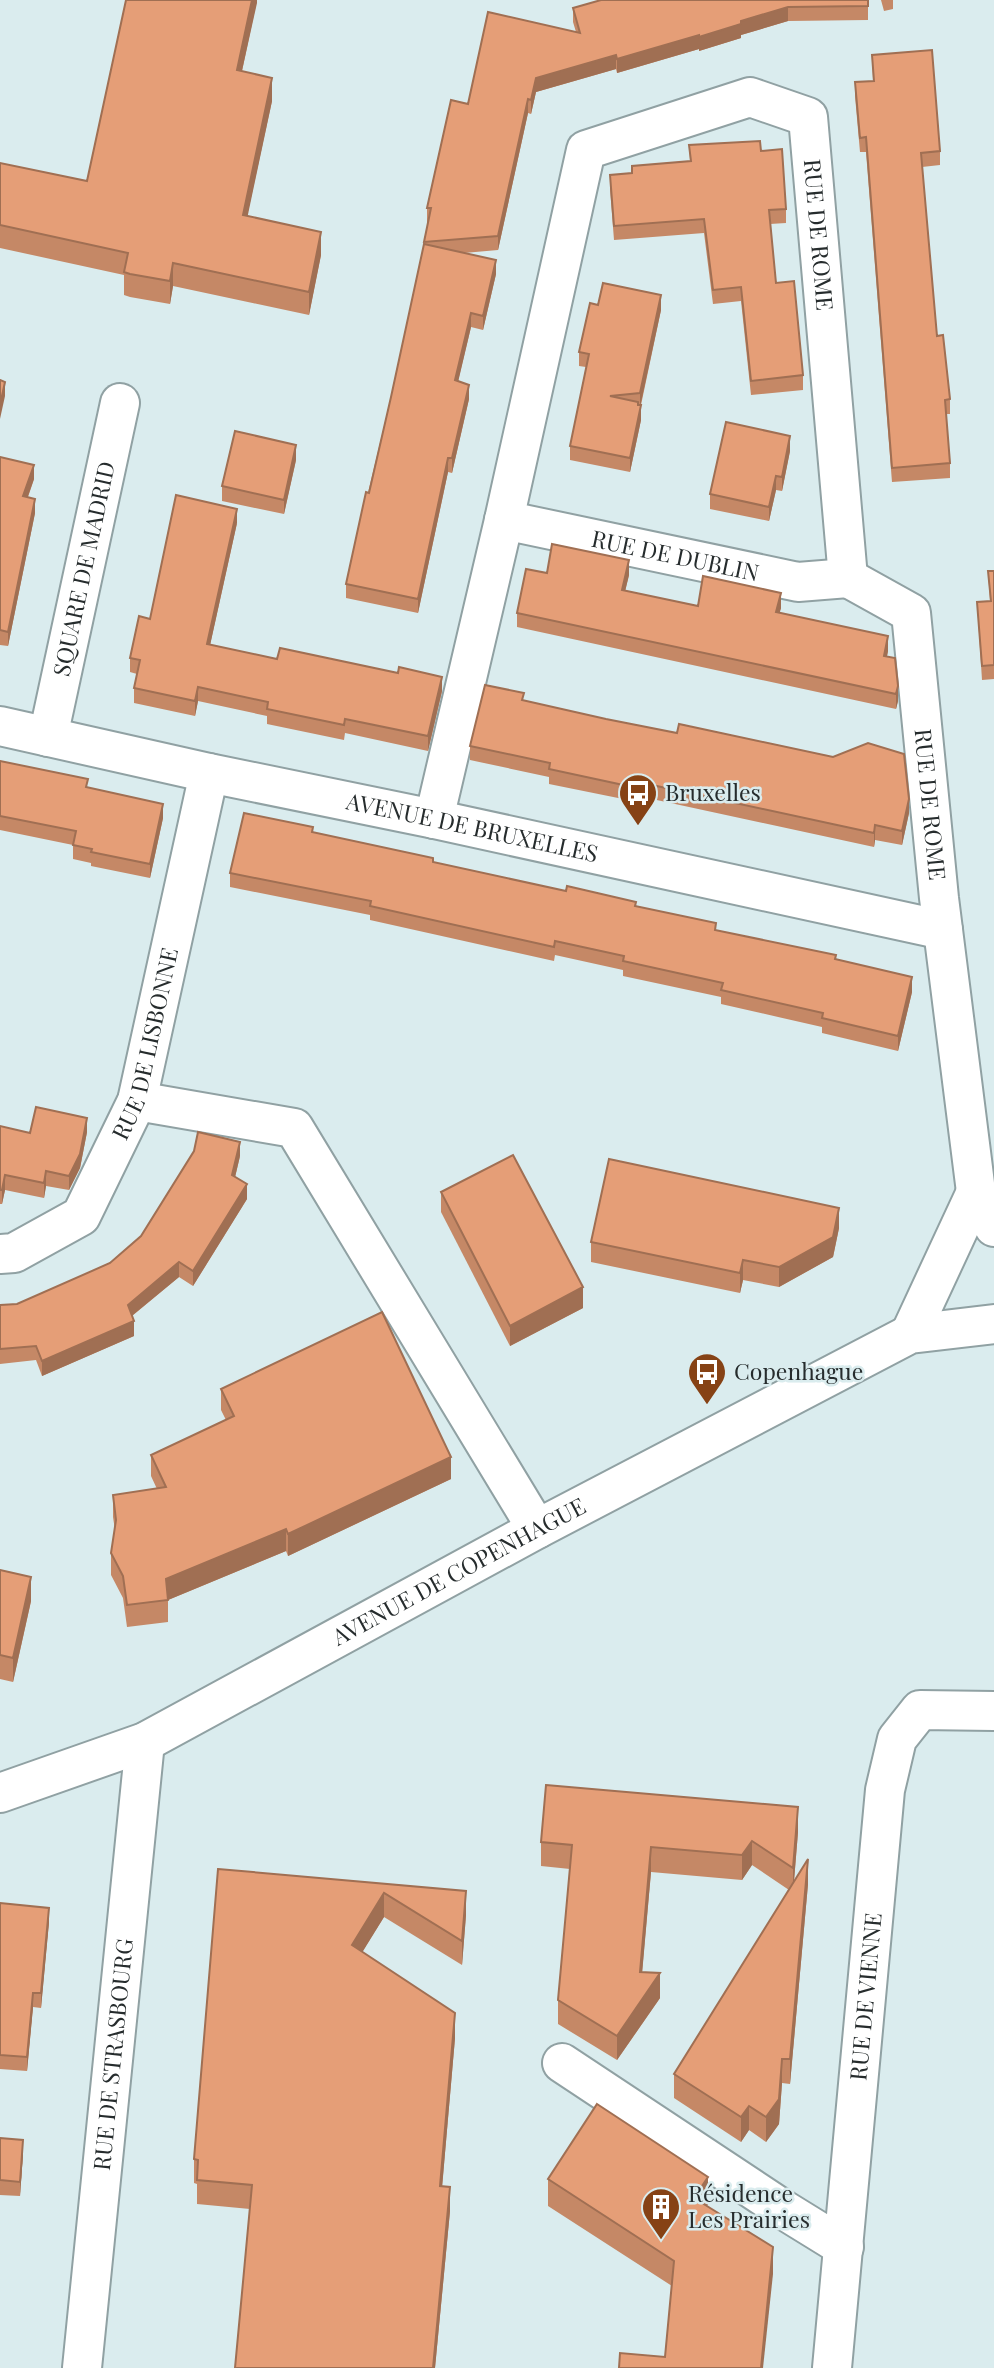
<svg xmlns="http://www.w3.org/2000/svg" width="994" height="2368" viewBox="0 0 994 2368" font-family="'Playfair Display',serif">
  <rect width="100%" height="100%" fill="#daecee"/>
  <g fill="none" stroke-linecap="round" stroke-linejoin="round">
    <defs>
      <g id="minor">
        <path id="s1" d="M504,520L798,582L848,578"/>
        <path id="s2" d="M0,726L209,773L434,819L943,930"/>
        <path id="s3" d="M48,737L120,403"/>
        <path id="s4" d="M434,819L504,520L586,150L750,97L808,117L848,578L911,613L939,898L976,1192L994,1227"/>
        <polyline points="137,1101 294,1128 537,1529"/>
        <path id="s5" d="M0,1254L14,1253L81,1216L137,1101L209,773"/>
        <polyline points="910,1334 976,1192"/>
        <path id="s6" d="M0,1793L145,1742L537,1529L910,1334L994,1324"/>
        <polyline points="562,2063 784,2210 844,2247"/>
        <path id="s7" d="M82,2368L145,1742"/>
        <path id="s8" d="M832,2368L885,1790L897,1739L920,1710L994,1711"/>
      </g>
    </defs>
    <!-- minor casing -->
    <use href="#minor" stroke="#90a1a3" stroke-width="42"/>
    <!-- minor -->
    <use href="#minor" stroke="#fff" stroke-width="38"/>
  </g>
  <!-- wall -->
  <g fill="#c58866">
    <polygon points="257,0 242,71 272,101 247,216 321,255 309,315 173,286 170,304 130,297 124,295 124,275 0,248 0,163 87,181"/>
    <polygon points="868,0 868,20 788,21 741,35 741,38 699,51 699,49 617,73 616,69 536,92 531,114 528,113 498,250 464,253 496,274 483,330 471,327 458,381 469,399 452,473 448,472 418,613 346,598 346,584 391,397 424,244 428,222 427,222 427,208 468,104 576,32 573,22 573,8"/>
    <polygon points="881,0 893,0 893,9 884,11"/>
    <polygon points="872,55 940,151 940,165 922,167 937,336 950,399 950,414 946,414 950,463 950,478 892,482 866,152 860,152 855,96 855,82 873,81"/>
    <polygon points="689,145 761,151 786,209 786,223 770,224 776,283 803,375 803,390 751,395 741,301 713,304 704,233 614,240 610,189 610,175 632,173 632,166 690,161"/>
    <polygon points="598,305 661,310 641,405 641,420 630,472 570,460 570,446 586,367 579,366 579,352"/>
    <polygon points="790,451 782,491 776,490 769,521 710,509 710,494"/>
    <polygon points="0,457 34,479 28,497 35,513 8,646 0,645"/>
    <polygon points="296,460 284,514 222,501 222,486"/>
    <polygon points="237,523 210,645 277,659 442,691 428,751 345,733 344,740 267,724 267,716 198,701 195,716 134,703 134,688 137,674 130,672 130,658 150,619"/>
    <polygon points="988,571 994,571 994,679 982,680 977,602 990,601"/>
    <polygon points="547,573 629,575 625,591 698,606 781,608 779,613 888,651 887,656 898,701 896,709 517,627 517,613"/>
    <polygon points="524,700 909,813 902,845 875,840 874,847 629,794 628,800 549,784 549,777 470,760 470,746"/>
    <polygon points="0,761 88,788 163,818 150,878 91,866 91,863 73,859 73,845 0,830"/>
    <polygon points="313,832 433,862 636,906 716,931 836,960 912,992 898,1051 822,1033 822,1027 721,1004 721,997 623,976 623,970 555,955 554,961 370,920 370,915 230,887 230,873"/>
    <polygon points="0,1126 30,1133 87,1132 80,1168 69,1190 46,1186 44,1198 5,1190 2,1204 0,1204"/>
    <polygon points="240,1156 235,1177 247,1199 193,1286 179,1277 132,1316 134,1336 42,1376 36,1360 0,1364 0,1305 17,1304 110,1263"/>
    <polygon points="441,1192 583,1308 510,1346 441,1212"/>
    <polygon points="839,1228 833,1257 779,1287 743,1280 740,1293 591,1262 591,1242"/>
    <polygon points="221,1389 451,1479 288,1556 286,1551 168,1600 168,1622 127,1627 123,1598 111,1575 111,1553 115,1530 113,1517 113,1495 157,1489 151,1476 151,1455 226,1420 221,1410"/>
    <polygon points="0,1570 31,1601 13,1682 0,1679"/>
    <polygon points="798,1832 794,1881 808,1884 790,2084 782,2083 779,2124 766,2142 749,2130 741,2142 674,2098 674,2074 789,1890 752,1865 742,1880 651,1872 642,1972 660,1998 617,2060 558,2024 558,2000 570,1869 541,1866 541,1842"/>
    <polygon points="218,1869 466,1891 466,1915 462,1965 384,1917 362,1952 455,2038 442,2187 450,2211 435,2368 235,2368 250,2209 197,2204 197,2184 194,2183 194,2159"/>
    <polygon points="0,1903 49,1922 41,2008 33,2007 27,2071 0,2069"/>
    <polygon points="0,2138 23,2154 20,2196 0,2195"/>
    <polygon points="548,2179 708,2204 707,2206 773,2274 665,2357 672,2286 548,2206"/>
  </g>
  <!-- shaded-wall -->
  <g fill="#a06f53">
    <polygon points="252,0 257,0 257,3 237,93 237,70"/>
    <polygon points="788,7 788,21 741,35 741,38 699,51 699,37 741,21"/>
    <polygon points="699,35 699,49 617,73 617,59"/>
    <polygon points="616,55 616,69 536,92 531,114 531,100 536,78"/>
    <polygon points="272,78 272,101 243,238 243,215"/>
    <polygon points="528,99 528,113 498,250 498,236"/>
    <polygon points="321,232 321,255 309,315 309,292"/>
    <polygon points="496,260 496,274 483,330 483,316"/>
    <polygon points="173,263 173,286 170,304 170,281"/>
    <polygon points="661,295 661,310 640,407 640,393"/>
    <polygon points="471,313 471,327 455,395 455,380"/>
    <polygon points="5,382 5,396 0,419 0,405"/>
    <polygon points="469,385 469,399 452,473 452,458"/>
    <polygon points="641,405 641,420 630,472 630,458"/>
    <polygon points="790,436 790,451 782,491 782,477"/>
    <polygon points="296,445 296,460 284,514 284,500"/>
    <polygon points="448,458 448,472 418,613 418,599"/>
    <polygon points="34,465 34,479 23,510 23,496"/>
    <polygon points="776,476 776,490 769,521 769,507"/>
    <polygon points="35,499 35,513 8,646 8,632"/>
    <polygon points="237,509 237,523 207,659 207,644"/>
    <polygon points="629,560 629,575 622,604 622,590"/>
    <polygon points="781,593 781,608 776,626 776,612"/>
    <polygon points="888,636 888,651 884,670 884,656"/>
    <polygon points="442,677 442,691 428,751 428,736"/>
    <polygon points="898,686 898,701 896,709 896,694"/>
    <polygon points="198,687 198,701 195,716 195,701"/>
    <polygon points="909,799 909,813 902,845 902,831"/>
    <polygon points="163,804 163,818 150,878 150,864"/>
    <polygon points="875,825 875,840 874,847 874,833"/>
    <polygon points="912,977 912,992 898,1051 898,1036"/>
    <polygon points="87,1118 87,1132 80,1168 69,1190 69,1176"/>
    <polygon points="240,1142 240,1156 232,1190 232,1175"/>
    <polygon points="46,1171 46,1186 44,1198 44,1183"/>
    <polygon points="5,1175 5,1190 2,1204 2,1190"/>
    <polygon points="247,1184 247,1199 193,1286 193,1271"/>
    <polygon points="839,1208 839,1228 833,1257 779,1287 779,1267"/>
    <polygon points="743,1260 743,1280 740,1293 740,1273"/>
    <polygon points="179,1262 179,1277 128,1319 128,1305"/>
    <polygon points="583,1287 583,1308 510,1346 510,1326"/>
    <polygon points="134,1321 134,1336 42,1376 42,1361"/>
    <polygon points="451,1457 451,1479 288,1556 288,1534"/>
    <polygon points="286,1529 286,1551 168,1600 166,1579"/>
    <polygon points="31,1577 31,1601 13,1682 13,1658"/>
    <polygon points="798,1807 798,1832 793,1893 793,1868"/>
    <polygon points="752,1841 752,1865 742,1880 742,1855"/>
    <polygon points="651,1847 651,1872 640,1997 640,1972"/>
    <polygon points="808,1859 808,1884 790,2084 790,2059"/>
    <polygon points="466,1891 466,1915 462,1965 462,1941"/>
    <polygon points="384,1893 384,1917 352,1969 352,1945"/>
    <polygon points="49,1908 49,1922 41,2008 41,1993"/>
    <polygon points="660,1973 660,1998 617,2060 617,2036"/>
    <polygon points="33,1993 33,2007 27,2071 27,2057"/>
    <polygon points="455,2013 455,2038 440,2211 440,2186"/>
    <polygon points="782,2059 782,2083 779,2124 766,2142 766,2117"/>
    <polygon points="749,2106 749,2130 741,2142 741,2117"/>
    <polygon points="23,2140 23,2154 20,2196 20,2182"/>
    <polygon points="708,2177 708,2204 694,2225 694,2198"/>
    <polygon points="450,2187 450,2211 435,2368 433,2368"/>
    <polygon points="773,2247 773,2274 763,2368 761,2368"/>
  </g>
  <!-- building -->
  <g fill="#e59e77" stroke="#a06f53" stroke-width="2">
    <polygon points="126,0 252,0 237,70 272,78 243,215 321,232 309,292 173,263 170,281 130,274 124,272 128,253 0,225 0,163 87,181"/>
    <polygon points="601,0 868,0 868,6 788,7 741,21 741,24 699,37 699,35 617,59 616,55 536,78 531,100 528,99 498,236 424,242 431,208 427,208 451,100 468,104 488,12 580,33 573,8"/>
    <polygon points="932,50 940,151 921,153 937,336 943,335 950,399 945,400 950,463 892,468 866,137 860,138 855,82 874,81 872,55"/>
    <polygon points="760,141 761,151 782,149 786,209 769,210 776,283 794,281 803,375 751,381 741,287 713,290 704,219 614,226 610,175 632,173 632,166 691,161 689,145"/>
    <polygon points="424,244 496,260 483,316 471,313 455,380 469,385 452,458 448,458 418,599 346,584 366,492 369,493 391,397"/>
    <polygon points="603,283 661,295 640,393 610,396 638,402 638,405 641,405 630,458 570,446 589,354 579,352 590,303 598,305"/>
    <polygon points="0,380 5,382 0,405"/>
    <polygon points="726,422 790,436 782,477 776,476 769,507 710,494"/>
    <polygon points="235,431 296,445 284,500 222,486"/>
    <polygon points="0,457 34,465 23,496 35,499 8,632 0,630"/>
    <polygon points="176,495 237,509 207,644 277,659 280,648 398,673 399,667 442,677 428,736 345,719 344,725 267,709 268,702 198,687 195,701 134,688 140,660 130,658 139,616 150,619"/>
    <polygon points="552,544 629,560 622,590 698,606 703,576 781,593 776,612 888,636 884,656 895,658 898,686 896,694 517,613 526,569 547,573"/>
    <polygon points="988,571 994,571 994,665 982,666 977,602 991,601"/>
    <polygon points="485,685 524,693 522,700 606,719 677,733 679,724 833,757 868,743 904,754 909,799 902,831 875,825 874,833 629,780 628,786 549,769 550,763 470,746"/>
    <polygon points="0,761 88,779 86,787 163,804 150,864 91,852 92,849 73,845 76,831 0,816"/>
    <polygon points="244,813 313,827 312,832 433,858 433,862 566,891 567,886 636,902 635,906 716,923 715,930 836,955 835,959 912,977 898,1036 822,1018 823,1013 721,990 723,983 623,961 624,956 555,941 554,947 370,906 371,901 230,873"/>
    <polygon points="36,1107 87,1118 80,1154 69,1176 46,1171 44,1183 5,1175 2,1190 0,1190 0,1126 30,1133"/>
    <polygon points="198,1132 240,1142 232,1175 247,1184 193,1271 179,1262 128,1305 134,1321 42,1361 36,1346 0,1349 0,1305 17,1304 110,1263 141,1236 194,1151"/>
    <polygon points="513,1155 583,1287 510,1326 441,1192"/>
    <polygon points="609,1159 839,1208 833,1237 779,1267 743,1260 740,1273 591,1242"/>
    <polygon points="382,1312 451,1457 288,1534 286,1529 166,1579 168,1600 127,1605 123,1576 111,1553 116,1520 113,1495 166,1487 151,1455 234,1416 221,1389"/>
    <polygon points="0,1570 31,1577 13,1658 0,1655"/>
    <polygon points="546,1785 798,1807 793,1868 752,1841 742,1855 651,1847 640,1972 660,1973 617,2036 558,2000 572,1845 541,1842"/>
    <polygon points="808,1859 790,2059 782,2059 779,2099 766,2117 749,2106 741,2117 674,2074"/>
    <polygon points="218,1869 466,1891 462,1941 384,1893 352,1945 455,2013 440,2186 450,2187 433,2368 235,2368 252,2185 197,2180 198,2160 194,2159"/>
    <polygon points="0,1903 49,1908 41,1993 33,1993 27,2057 0,2055"/>
    <polygon points="597,2104 708,2177 694,2198 773,2247 761,2368 619,2368 620,2353 665,2357 674,2261 548,2179"/>
    <polygon points="0,2138 23,2140 20,2182 0,2180"/>
  </g>
  <!-- icons -->
  <defs>
    <symbol id="bus-pin" viewBox="-11 -11 22 30"><path d="M0 17L-7.5 6A9.5 9.5 0 1 1 7.5 6Z" fill="#864215" stroke="#daecee"/><path d="M-5-6H5V4H4V6H2V4H-2V6H-4V4H-5ZM-3.5-4V0h7V-4ZM-3.5 1.2v1.5H-2V1.2ZM2 1.2v1.5H3.5V1.2Z" fill="#fff"/></symbol>
    <symbol id="building-pin" viewBox="-11 -11 22 30"><path d="M0 17L-7.5 6A9.5 9.5 0 1 1 7.5 6Z" fill="#864215" stroke="#daecee"/><path d="M-4-6H4V6H1V3H-1V6H-4ZM-2.5-4.3h1.7v1.8h-1.7ZM.8-4.3h1.7v1.8H.8ZM-2.5-1h1.7V.8h-1.7ZM.8-1h1.7V.8H.8Z" fill="#fff"/></symbol>
  </defs>
  <g fill-rule="evenodd">
    <use href="#bus-pin" x="616" y="771" width="44" height="60"/>
    <use href="#bus-pin" x="685" y="1350" width="44" height="60"/>
    <use href="#building-pin" x="639" y="2185" width="44" height="60"/>
  </g>
  <g text-anchor="middle" stroke-width="5" stroke-linejoin="round" paint-order="stroke">
    <!-- street labels -->
    <g font-size="23" fill="#262c2d" stroke="#daecee">
      <text dy="8" stroke="none"><textPath href="#s4" startOffset="1038">RUE DE ROME</textPath></text>
      <text dy="8" stroke="none"><textPath href="#s1" startOffset="175">RUE DE DUBLIN</textPath></text>
      <text dy="8" stroke="none"><textPath href="#s3" startOffset="172">SQUARE DE MADRID</textPath></text>
      <text dy="8" stroke="none"><textPath href="#s4" startOffset="1647">RUE DE ROME</textPath></text>
      <text dy="8" stroke="none"><textPath href="#s2" startOffset="483">AVENUE DE BRUXELLES</textPath></text>
      <text dy="8" stroke="none"><textPath href="#s5" startOffset="276">RUE DE LISBONNE</textPath></text>
      <text dy="8" stroke="none"><textPath href="#s6" startOffset="511">AVENUE DE COPENHAGUE</textPath></text>
      <text dy="8" stroke="none"><textPath href="#s8" startOffset="373">RUE DE VIENNE</textPath></text>
      <text dy="8" stroke="none"><textPath href="#s7" startOffset="315">RUE DE STRASBOURG</textPath></text>
    </g>
    <!-- poi labels -->
    <g font-size="23" fill="#262c2d" stroke="#daecee" text-anchor="start">
      <text x="665" y="801">Bruxelles</text>
      <text x="734" y="1380">Copenhague</text>
      <text x="688" y="2202">Résidence<tspan x="688" dy="26">Les Prairies</tspan></text>
    </g>
  </g>
</svg>
